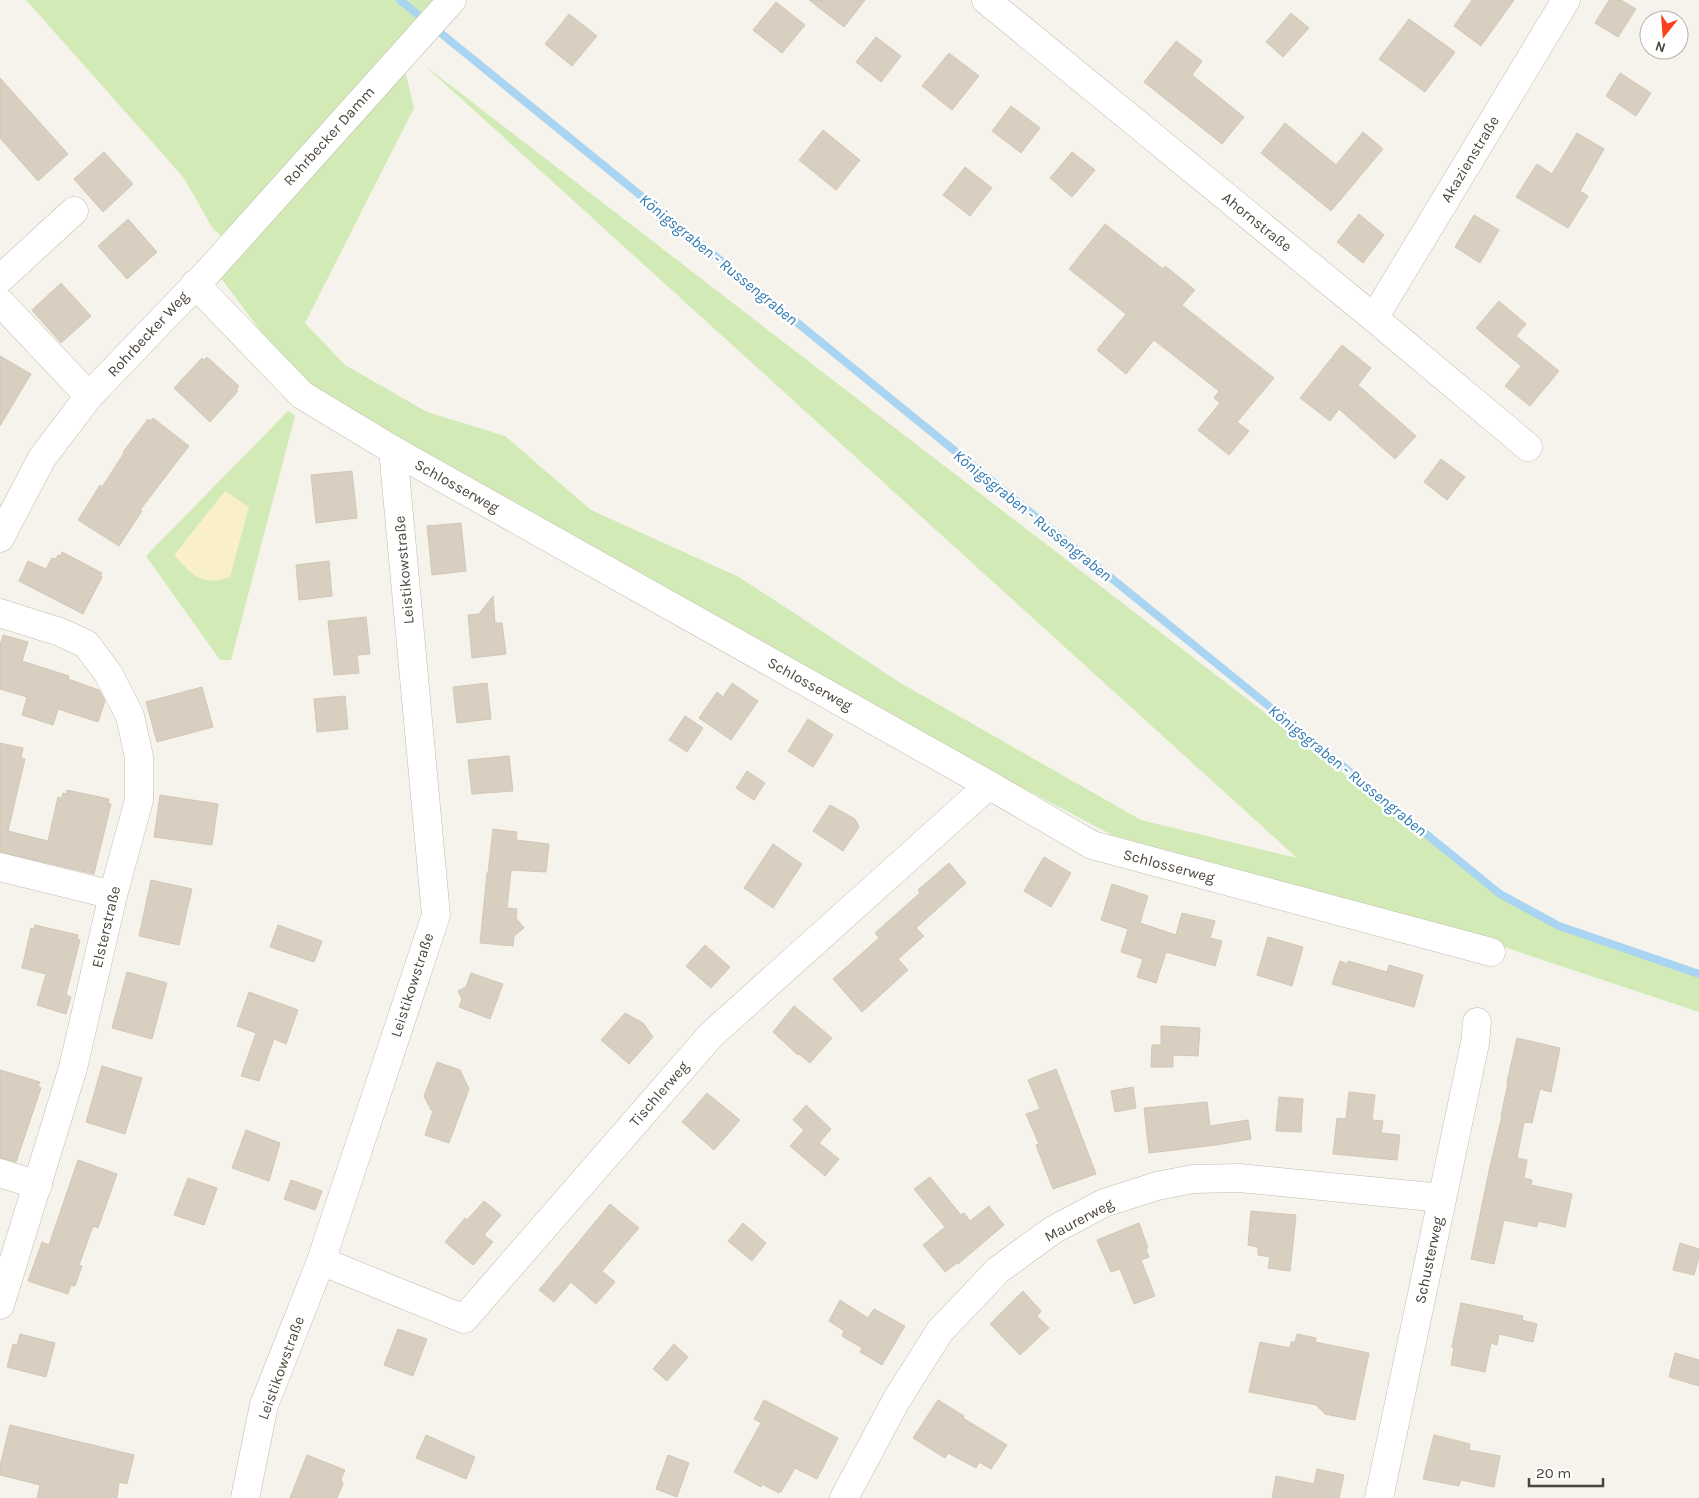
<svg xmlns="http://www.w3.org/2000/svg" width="1699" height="1498" viewBox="0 0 1699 1498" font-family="Karla,sans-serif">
  <rect width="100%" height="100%" fill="#f6f3ec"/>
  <!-- green -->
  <g fill="#d2eab5">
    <polygon points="26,0 441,0 399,45 414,108 305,323 345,365 427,412 505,436 591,510 739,577 899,682 1141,820 1297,858 424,65 1500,894 1559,926 1699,974 1699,1012 1492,943 1112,835 993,772 303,387 214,269 225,239 213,229 184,178"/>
    <polygon points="288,411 295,416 231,660 220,660 146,556"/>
  </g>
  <!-- sand -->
  <path fill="#f9efc9" d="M225,491L249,507L230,577C202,587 192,575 174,555Z"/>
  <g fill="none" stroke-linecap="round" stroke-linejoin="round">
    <!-- stream -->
    <polyline stroke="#a9d4f2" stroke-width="8" points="400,0 1500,894 1559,926 1699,974"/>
  </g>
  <!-- building -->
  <g fill="#d8cfc1" stroke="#d3c7b4">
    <polygon points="809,0 865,0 844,27"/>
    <polygon points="1472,0 1514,0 1481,46 1454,26"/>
    <polygon points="1609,0 1621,0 1636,9 1618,37 1595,23"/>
    <polygon points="776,2 805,25 782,53 753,30"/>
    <polygon points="1291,13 1309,28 1283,57 1266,42"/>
    <polygon points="569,14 597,36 572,66 545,44"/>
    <polygon points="1409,19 1455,52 1425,92 1379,59"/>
    <polygon points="876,37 901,56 881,82 856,62"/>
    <polygon points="1176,41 1202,61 1192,75 1244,117 1222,144 1144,82"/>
    <polygon points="949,53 979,76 952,110 922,86"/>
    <polygon points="1620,73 1651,93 1636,116 1606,96"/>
    <polygon points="0,78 68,154 38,181 0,138"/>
    <polygon points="1011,106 1040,128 1021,153 992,131"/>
    <polygon points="1285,123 1336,165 1363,132 1383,149 1331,211 1261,153"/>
    <polygon points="823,130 860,160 836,190 799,160"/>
    <polygon points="1577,133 1604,149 1580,191 1588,196 1568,228 1516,197 1537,164 1552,174"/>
    <polygon points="104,152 133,184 103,212 74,179"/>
    <polygon points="1072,152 1095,170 1072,197 1050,178"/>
    <polygon points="965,167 992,188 970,216 943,195"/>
    <polygon points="1359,214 1384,235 1363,263 1337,242"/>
    <polygon points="1474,215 1499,230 1480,263 1455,247"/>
    <polygon points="128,219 157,252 127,279 98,246"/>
    <polygon points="1105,224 1163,269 1165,266 1195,290 1182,305 1274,378 1237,422 1249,431 1229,455 1198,430 1220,403 1214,398 1219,391 1154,340 1126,374 1097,350 1126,314 1069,269"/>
    <polygon points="61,283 91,316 61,343 32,310"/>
    <polygon points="1499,301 1526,324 1516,336 1559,371 1530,406 1505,386 1521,366 1476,328"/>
    <polygon points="1342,345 1371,368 1358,385 1416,436 1395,459 1339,409 1330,421 1300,398"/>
    <polygon points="0,356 31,374 0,426"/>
    <polygon points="207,357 239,386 236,390 238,391 210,422 174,388 202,358 204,360"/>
    <polygon points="153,418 189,446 140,510 142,511 119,546 78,520 100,485 102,487 124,453 123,452 148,419 150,421"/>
    <polygon points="1441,459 1465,477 1447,500 1424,482"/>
    <polygon points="352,471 357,518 316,523 311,475"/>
    <polygon points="461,523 466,571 432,575 427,526"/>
    <polygon points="62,552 102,573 100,576 102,577 83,614 19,581 28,561 46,569 52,558 56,559 58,555 61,556"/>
    <polygon points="329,561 332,596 299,600 296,565"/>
    <polygon points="493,596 495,623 502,623 506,654 472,658 468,615 479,614"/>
    <polygon points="366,617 370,654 357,655 359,673 334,675 328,621"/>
    <polygon points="3,635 28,642 22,661 69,676 68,679 99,690 105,701 98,722 58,709 53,725 22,715 27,697 0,689 0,645"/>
    <polygon points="487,683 491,719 457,723 453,687"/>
    <polygon points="732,683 758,701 731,740 699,718 717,692 723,697"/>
    <polygon points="202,687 213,727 157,742 146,702"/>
    <polygon points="345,696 348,729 317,732 314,699"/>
    <polygon points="685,716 703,728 687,752 669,740"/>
    <polygon points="808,719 833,735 813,767 788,751"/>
    <polygon points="0,743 23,748 21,758 25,759 8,831 48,841 58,797 62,798 63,793 66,794 67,790 109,799 108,803 111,804 94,874 0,852"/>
    <polygon points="509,756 513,791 472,794 468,760"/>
    <polygon points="747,771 765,783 754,800 736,788"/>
    <polygon points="160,795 218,804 212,845 154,837"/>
    <polygon points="830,805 855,819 859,827 843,851 813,831"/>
    <polygon points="493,829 517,832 516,840 549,844 546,872 511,870 507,908 517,909 516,918 524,928 514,936 513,946 480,943 487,873 488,873"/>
    <polygon points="773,844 802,864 773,908 744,888"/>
    <polygon points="1044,857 1071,873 1051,907 1024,891"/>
    <polygon points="949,863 966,883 916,928 924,936 898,959 908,970 862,1012 833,979 879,938 875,933 920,893 918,890"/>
    <polygon points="151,880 192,889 179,945 139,936"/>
    <polygon points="1112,884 1148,896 1140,923 1176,935 1182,913 1215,921 1210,938 1222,941 1215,966 1166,952 1156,983 1137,977 1143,959 1121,952 1128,929 1101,920"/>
    <polygon points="35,925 78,935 77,939 80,940 66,995 71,997 66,1014 37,1005 46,974 22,968 31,928 34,929"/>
    <polygon points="278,925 322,941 314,962 270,947"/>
    <polygon points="1268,937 1303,947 1292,986 1257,975"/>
    <polygon points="705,945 730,967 711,988 686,966"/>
    <polygon points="1340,961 1347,964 1348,961 1387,972 1389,965 1423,975 1414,1007 1332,984"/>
    <polygon points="127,972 167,983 152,1039 112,1028"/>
    <polygon points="471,973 503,984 490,1019 459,1007 462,999 458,991 466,987"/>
    <polygon points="249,992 298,1010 286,1044 274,1039 259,1081 241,1076 256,1033 237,1026"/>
    <polygon points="794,1006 832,1038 810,1063 799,1054 798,1055 773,1032"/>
    <polygon points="625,1013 643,1023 653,1037 629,1064 601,1040"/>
    <polygon points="1161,1026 1200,1028 1198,1056 1173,1055 1173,1067 1151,1067 1152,1045 1161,1045"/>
    <polygon points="1517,1038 1560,1048 1551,1092 1540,1089 1532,1123 1524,1122 1517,1158 1527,1160 1524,1178 1532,1180 1531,1185 1572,1194 1565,1227 1538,1221 1537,1227 1504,1220 1494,1264 1471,1259 1489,1171 1502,1116 1501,1116 1508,1083 1507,1082"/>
    <polygon points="437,1062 460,1070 469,1089 449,1143 425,1135 433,1111 431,1110 424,1096"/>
    <polygon points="102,1066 142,1078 125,1134 86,1122"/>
    <polygon points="1056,1069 1096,1174 1053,1189 1036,1145 1039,1144 1026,1114 1040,1109 1028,1080"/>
    <polygon points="0,1070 40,1082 38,1086 41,1088 16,1162 0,1158"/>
    <polygon points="1133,1087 1136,1108 1115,1112 1111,1091"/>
    <polygon points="1349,1092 1375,1095 1372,1120 1383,1121 1381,1133 1400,1135 1397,1160 1333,1154 1337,1118 1346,1119"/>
    <polygon points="707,1093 740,1120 714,1150 682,1122"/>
    <polygon points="1279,1097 1303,1099 1301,1132 1276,1131"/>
    <polygon points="1207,1102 1210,1126 1248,1120 1251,1139 1216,1145 1149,1153 1144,1108"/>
    <polygon points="806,1105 831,1129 819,1143 839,1159 825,1176 790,1146 804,1130 793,1120"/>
    <polygon points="246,1130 280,1143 269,1181 232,1168"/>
    <polygon points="78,1160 117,1174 98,1228 93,1226 79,1265 82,1266 75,1286 71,1285 68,1294 28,1281 42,1242 49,1245"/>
    <polygon points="930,1177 961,1215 964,1213 970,1221 989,1206 1004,1225 958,1264 957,1263 945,1272 923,1245 945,1227 914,1189"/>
    <polygon points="188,1178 217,1188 204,1225 174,1215"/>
    <polygon points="291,1180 322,1191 315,1210 284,1199"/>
    <polygon points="484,1201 501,1215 484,1235 493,1242 473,1265 445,1242 465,1218 467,1220"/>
    <polygon points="610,1204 639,1228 602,1271 615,1282 596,1304 571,1282 554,1302 539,1290"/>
    <polygon points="1251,1211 1296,1215 1290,1271 1268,1268 1270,1257 1258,1255 1258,1247 1248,1245"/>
    <polygon points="743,1223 766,1243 752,1261 728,1241"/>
    <polygon points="1139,1223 1148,1248 1146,1249 1149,1257 1141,1260 1155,1296 1134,1304 1120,1269 1111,1272 1097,1240"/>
    <polygon points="1680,1243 1699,1249 1699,1257 1694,1275 1673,1270"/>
    <polygon points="1023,1291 1041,1311 1037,1316 1049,1328 1020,1355 990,1324"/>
    <polygon points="840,1300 868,1318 874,1309 905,1326 882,1365 860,1352 862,1348 842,1336 844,1331 829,1321"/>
    <polygon points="1461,1303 1523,1316 1522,1320 1537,1324 1533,1342 1499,1334 1497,1345 1491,1343 1485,1372 1451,1365 1454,1348 1452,1347"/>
    <polygon points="398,1329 427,1339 413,1376 384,1365"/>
    <polygon points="20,1334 55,1343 46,1377 7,1367 13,1344 17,1345"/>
    <polygon points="1297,1334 1316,1338 1315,1342 1369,1353 1355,1420 1325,1414 1316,1405 1249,1392 1260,1342 1290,1348 1291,1342 1295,1342"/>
    <polygon points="674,1344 688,1357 667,1381 653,1369"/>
    <polygon points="1675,1353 1699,1360 1699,1386 1669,1377"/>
    <polygon points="764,1400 838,1438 817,1479 795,1468 781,1492 780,1491 779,1493 762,1484 761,1487 734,1472 761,1423 754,1419"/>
    <polygon points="938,1400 964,1416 963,1418 1007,1445 991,1469 979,1462 976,1468 948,1453 945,1458 913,1438"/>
    <polygon points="10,1425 134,1455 127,1484 119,1482 117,1498 37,1498 40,1485 0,1475 0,1466"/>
    <polygon points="426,1435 475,1457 466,1479 416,1458"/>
    <polygon points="1434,1435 1470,1444 1469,1450 1500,1456 1494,1487 1461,1480 1459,1486 1423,1479"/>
    <polygon points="307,1455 345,1470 341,1479 343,1484 337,1498 290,1498"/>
    <polygon points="668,1455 689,1463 677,1497 656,1489"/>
    <polygon points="1317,1469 1344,1475 1339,1498 1272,1498 1276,1476 1314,1484"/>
  </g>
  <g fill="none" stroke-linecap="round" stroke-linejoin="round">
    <defs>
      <g id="minor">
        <polyline points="986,0 1374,318 1528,447"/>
        <polyline points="0,279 74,211"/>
        <polyline points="195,284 302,395 393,450 989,785 1092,845 1491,952"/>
        <polyline points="0,302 89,396"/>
        <polyline points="1374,318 1566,0"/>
        <polyline points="0,538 42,458 89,396 207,273 452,0"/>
        <polyline points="0,613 60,632 86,644 108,673 130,716 139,757 139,800 113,895 73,1068 0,1305"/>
        <polyline points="0,867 113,895"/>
        <polyline points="0,1173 38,1185"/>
        <polyline points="321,1261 464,1319 711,1035 989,785"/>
        <polyline points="245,1498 264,1405 321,1261 436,915 393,450"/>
        <polyline points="844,1498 897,1399 940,1331 998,1270 1053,1230 1104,1203 1157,1186 1193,1179 1239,1178 1442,1198"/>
        <polyline points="1379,1498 1475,1043 1477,1022"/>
      </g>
    </defs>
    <!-- minor casing -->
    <use href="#minor" stroke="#c2bbae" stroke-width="29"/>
    <!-- minor -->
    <use href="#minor" stroke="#fff" stroke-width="28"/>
  </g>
  <g text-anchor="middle" stroke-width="5" stroke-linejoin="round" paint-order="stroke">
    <!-- street labels -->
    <g font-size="15" fill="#4b4439" stroke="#fff">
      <text transform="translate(329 136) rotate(-48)" y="5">Rohrbecker Damm</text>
      <text transform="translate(1470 159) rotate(-59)" y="5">Akazienstraße</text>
      <text transform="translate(1257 222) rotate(39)" y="5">Ahornstraße</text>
      <text transform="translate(148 334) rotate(-47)" y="5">Rohrbecker Weg</text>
      <text transform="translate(457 486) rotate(29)" y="5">Schlosserweg</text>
      <text transform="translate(404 570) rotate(-95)" y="5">Leistikowstraße</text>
      <text transform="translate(810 684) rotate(29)" y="5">Schlosserweg</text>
      <text transform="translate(1169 866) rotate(15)" y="5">Schlosserweg</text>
      <text transform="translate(106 927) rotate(-77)" y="5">Elsterstraße</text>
      <text transform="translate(412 985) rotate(-72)" y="5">Leistikowstraße</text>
      <text transform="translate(659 1094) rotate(-49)" y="5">Tischlerweg</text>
      <text transform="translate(1079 1220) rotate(-28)" y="5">Maurerweg</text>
      <text transform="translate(1429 1260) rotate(-78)" y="5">Schusterweg</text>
      <text transform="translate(281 1368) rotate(-70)" y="5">Leistikowstraße</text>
    </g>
    <!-- water labels -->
    <g font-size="16" font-style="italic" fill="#2e7ab2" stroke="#fff">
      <text transform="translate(719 259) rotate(39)" y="6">Königsgraben - Russengraben</text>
      <text transform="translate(1033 515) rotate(39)" y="6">Königsgraben - Russengraben</text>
      <text transform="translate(1348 770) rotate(39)" y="6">Königsgraben - Russengraben</text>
    </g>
  </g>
  <!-- north arrow -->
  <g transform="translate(1664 35) rotate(197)"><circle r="24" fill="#ffffff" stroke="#b7b4b0"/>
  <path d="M0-4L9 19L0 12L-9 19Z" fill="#fc3f1d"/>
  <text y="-8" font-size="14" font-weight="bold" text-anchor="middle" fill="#4b4439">N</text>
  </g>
  <!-- scale -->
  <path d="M1529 1478v8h74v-8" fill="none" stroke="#4b4439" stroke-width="2.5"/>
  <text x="1536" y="1478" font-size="15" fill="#4b4439" stroke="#ffffff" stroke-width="4" paint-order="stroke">20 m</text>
</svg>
